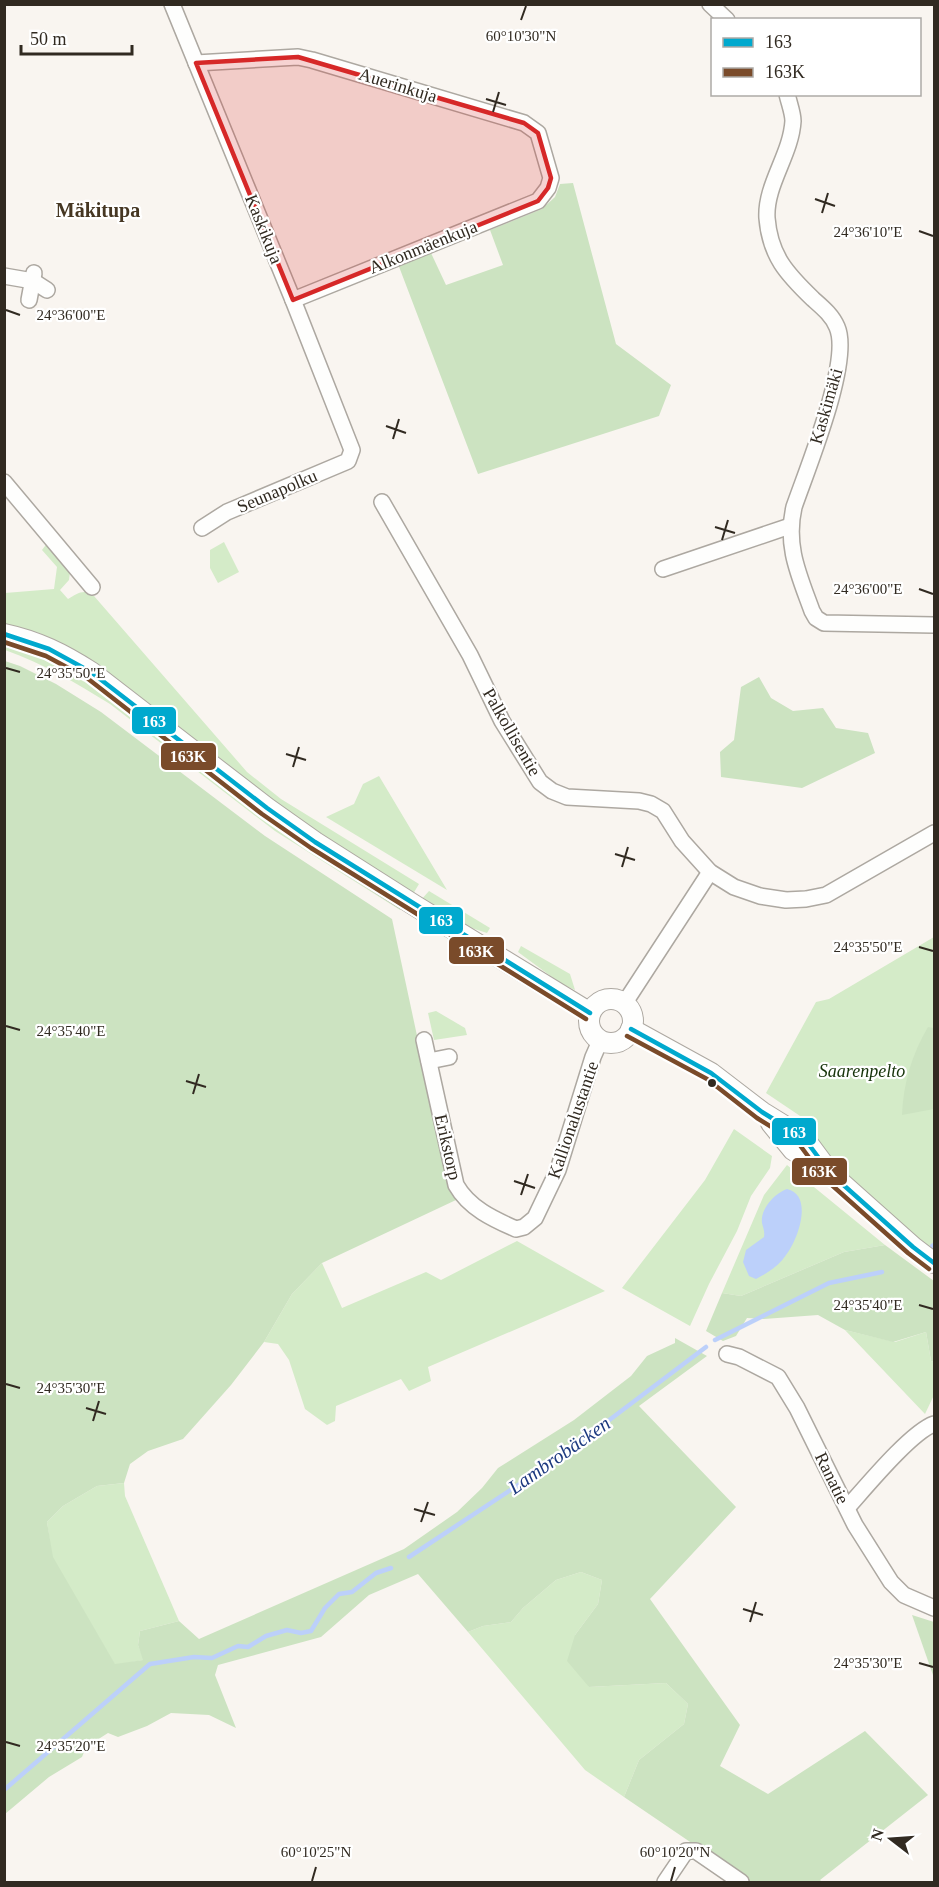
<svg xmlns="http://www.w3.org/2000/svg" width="939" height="1887" viewBox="0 0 939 1887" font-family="Georgia,serif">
  <rect width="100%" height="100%" fill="#f9f5f0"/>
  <!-- green -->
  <g fill="#d4ebc8">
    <path d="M48,542L70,572L69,580L60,590L68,599C77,594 84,588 94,596L247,772L281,799L419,884L413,894L298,820L62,644L39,633L5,625V593L54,589L57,567L42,550Z"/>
    <polygon points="224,542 239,572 218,583 210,568 210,550"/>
    <path d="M5,641L46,652L402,906L400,910L275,831L110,704C76,683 42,663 5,650Z"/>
    <polygon points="379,776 447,890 326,817 354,804 363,784"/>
    <polygon points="429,891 490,928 487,933 462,925 421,900"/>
    <polygon points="934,937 934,1253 848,1178 809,1138 809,1122 766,1093 816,1002 829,999"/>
    <polygon points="521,946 570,974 575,990 560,983 518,952"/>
    <polygon points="436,1011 465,1028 467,1035 434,1040 428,1013"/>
    <polygon points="734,1129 772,1156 770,1168 751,1196 737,1231 709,1284 690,1326 622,1288 705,1180"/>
    <polygon points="787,1165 885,1245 844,1252 741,1296 722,1293 764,1195"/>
    <polygon points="517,1241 605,1291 428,1367 431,1381 409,1391 401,1379 336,1406 335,1421 327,1425 305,1409 289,1360 278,1344 264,1342 292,1294 322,1263 342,1308 426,1272 441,1280"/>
    <polygon points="845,1330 895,1342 926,1332 931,1361 934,1362 934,1395 925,1414"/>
    <polygon points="124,1483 125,1496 179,1621 140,1631 138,1645 144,1660 115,1665 52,1557 47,1522 63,1506 97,1486"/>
    <polygon points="581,1572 602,1580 598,1604 575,1635 589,1687 666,1683 688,1704 684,1724 639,1760 624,1797 585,1770 468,1632 483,1626 511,1622 523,1608 556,1580"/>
  </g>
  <!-- forest -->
  <g fill="#cce3c1">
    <polygon points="573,183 616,344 671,385 659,416 478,474 398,264 431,253 446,285 503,265 490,230 542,209 555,197 560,184"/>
    <polygon points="5,661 20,666 56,684 101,712 265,836 392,919 449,1185 456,1200 322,1263 292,1294 264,1342 231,1385 183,1439 148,1451 130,1464 124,1483 97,1486 63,1506 47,1522 53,1557 115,1664 143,1660 138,1645 140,1631 179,1621 199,1639 404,1549 457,1512 482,1488 498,1468 574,1420 631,1376 647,1356 675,1343 675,1338 707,1356 639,1406 736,1507 650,1599 740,1725 720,1766 768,1794 865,1731 928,1795 820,1880 822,1882 749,1882 624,1797 639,1760 684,1724 688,1704 666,1683 589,1687 567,1661 575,1635 598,1604 602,1580 581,1572 556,1580 523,1608 511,1622 483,1626 468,1632 418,1574 369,1595 321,1637 218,1665 215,1675 236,1728 209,1715 171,1713 147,1726 118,1737 108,1733 86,1747 82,1757 49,1777 5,1814"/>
    <polygon points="759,677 771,698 793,711 823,708 836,728 868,733 875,753 802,788 721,777 720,752 734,740 741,687"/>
    <path d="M928,1027L934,1028V1109L902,1115C903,1084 912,1054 928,1027Z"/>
    <polygon points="885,1245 934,1281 934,1362 931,1361 926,1332 893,1342 845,1330 818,1315 764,1319 747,1318 736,1336 723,1341 706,1331 722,1293 741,1296 844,1252"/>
    <polygon points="912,1615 934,1622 934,1678"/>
  </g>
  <!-- water -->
  <path fill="#bcd0fa" d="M787,1189C814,1195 798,1240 786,1255C779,1266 767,1273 756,1279L749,1276L743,1262L746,1250L764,1237C765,1231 763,1228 762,1223C760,1209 775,1193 787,1189Z"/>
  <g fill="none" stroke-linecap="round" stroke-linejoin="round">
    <!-- stream -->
    <g stroke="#bcd0fa" stroke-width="4.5">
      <polyline points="932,1246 934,1245"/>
      <polyline points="715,1340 829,1283 882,1272"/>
      <polyline points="409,1557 559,1458 706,1347"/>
      <polyline points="4,1790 150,1664 194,1657 212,1658 238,1646 248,1647 266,1636 287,1630 301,1633 311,1631 325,1608 339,1594 352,1592 376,1573 391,1568"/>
    </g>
    <defs>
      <g id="minor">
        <polyline points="172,4 293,300 352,450 348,461 227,512 202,528"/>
        <polyline points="710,4 727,20"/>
        <polyline points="196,63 298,57 312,60 524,123 538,133 551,178 548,188 538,201 293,300"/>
        <path d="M787,94C789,103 793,113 793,121C791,155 765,185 767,218C770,256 787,274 813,299C822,307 832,315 837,327C852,361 807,469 794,507C785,546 799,575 812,611L816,618L824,623L934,625"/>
        <polyline points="4,276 33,281 47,290"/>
        <polyline points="29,300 34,273"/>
        <polyline points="4,482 92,587"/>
        <polyline points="382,502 470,655 502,721 540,782 552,791 567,797 639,801 651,804 663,811 682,841 710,872 734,887 760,896 786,900 806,899 826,895 934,833"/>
        <polyline points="663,569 790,526"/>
        <polyline points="624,1004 710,872"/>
        <path d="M424,1040L456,1185C469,1208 493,1219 516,1229L524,1227L535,1218L558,1170L593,1057L600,1041"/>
        <polyline points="429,1061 449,1057"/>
        <polyline points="727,1354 739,1357 778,1377 797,1408 855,1525 891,1582 904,1595 934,1608"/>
        <path d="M847,1508C865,1488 911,1432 934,1424"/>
        <polyline points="665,1882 686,1851 696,1851 741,1882"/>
      </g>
      <g id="tertiary">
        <path d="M4,634C37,641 63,654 91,672L267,808L315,842L414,905L590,1013"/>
        <circle cx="611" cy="1021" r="22"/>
        <polyline points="631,1029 711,1073 762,1112 804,1138 830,1173"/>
        <polyline points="771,1123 793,1150 830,1173 913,1247 934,1263"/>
      </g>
    </defs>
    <!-- minor casing -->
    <use href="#minor" stroke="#ada8a1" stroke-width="18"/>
    <!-- tertiary casing -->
    <use href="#tertiary" stroke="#ada8a1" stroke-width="22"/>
    <!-- minor -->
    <use href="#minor" stroke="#fefefd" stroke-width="15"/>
    <!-- tertiary -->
    <use href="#tertiary" stroke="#fefefd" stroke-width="20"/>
    <defs>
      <g id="bus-1">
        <polyline points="4,634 49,649 91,672 267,808 315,842 590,1013"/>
        <polyline points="631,1029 711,1073 762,1112 804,1138 830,1173 913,1247 934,1263"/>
      </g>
      <g id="bus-2">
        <polyline points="4,642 46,656 87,678 262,814 311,848 586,1019"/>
        <polyline points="627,1036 707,1079 757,1118 799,1144 825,1179 908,1253 929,1269"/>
      </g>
    </defs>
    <!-- bus-1 casing -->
    <use href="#bus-1" stroke="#fff" stroke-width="9"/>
    <!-- bus-2 casing -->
    <use href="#bus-2" stroke="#fff" stroke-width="9"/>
    <!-- bus-1 -->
    <use href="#bus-1" stroke="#00a9ce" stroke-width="4.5"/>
    <!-- bus-2 -->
    <use href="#bus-2" stroke="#7a4b2a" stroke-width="4.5"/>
  </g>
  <!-- marked area -->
  <path fill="#d62828" fill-opacity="0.2" stroke="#d62828" stroke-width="4.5" stroke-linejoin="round" d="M298,57L524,123L538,133L551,178L548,188L538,201L293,300L196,63Z"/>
  <!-- ticks -->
  <path fill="none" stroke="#312a21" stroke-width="2" d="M521,20L526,6M486,99L506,105M493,112L499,92M815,199L835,206M822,213L828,193M919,231L933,236M6,310L20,315M386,426L406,433M393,439L399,419M715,527L735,533M722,540L728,520M919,589L933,594M6,668L20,672M286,754L306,760M293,767L299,747M615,854L635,860M622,867L628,847M919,947L933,951M6,1026L20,1030M186,1081L206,1087M193,1094L199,1074M514,1181L535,1188M521,1195L528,1174M919,1305L933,1309M6,1384L20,1388M86,1408L106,1414M93,1421L99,1401M414,1509L435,1515M421,1522L428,1502M743,1609L763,1615M750,1622L756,1602M919,1663L933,1667M6,1742L20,1746M312,1881L316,1867M671,1881L675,1867"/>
  <!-- markers -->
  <circle fill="#312a21" stroke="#fff" stroke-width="2" cx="712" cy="1083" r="5"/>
  <g text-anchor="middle" stroke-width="4.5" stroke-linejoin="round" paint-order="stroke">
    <!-- street labels -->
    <g font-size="18" fill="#312a21" stroke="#fff">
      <text transform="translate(398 85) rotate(17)" y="6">Auerinkuja</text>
      <text transform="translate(264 229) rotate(68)" y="6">Kaskikuja</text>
      <text transform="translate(423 247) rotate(-22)" y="6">Alkonmäenkuja</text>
      <text transform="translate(826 406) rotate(-74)" y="6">Kaskimäki</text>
      <text transform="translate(277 491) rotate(-23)" y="6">Seunapolku</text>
      <text transform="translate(512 732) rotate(60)" y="6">Palkollisentie</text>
      <text transform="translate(573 1120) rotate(-71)" y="6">Kallionalustantie</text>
      <text transform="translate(448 1147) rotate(77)" y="6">Erikstorp</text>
      <text transform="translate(832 1478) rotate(64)" y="6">Ranatie</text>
    </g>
    <!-- park labels -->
    <g font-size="18" font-style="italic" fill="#16330a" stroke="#fff">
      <text x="862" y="1077">Saarenpelto</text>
    </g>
    <!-- neighbourhood labels -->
    <g font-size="20" font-weight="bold" fill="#463723" stroke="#fff">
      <text x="98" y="217">Mäkitupa</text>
    </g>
    <!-- water labels -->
    <g font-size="20" font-style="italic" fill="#1c397f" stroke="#fff">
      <text transform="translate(559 1455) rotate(-35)" y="7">Lambrobäcken</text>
    </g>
  </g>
  <g font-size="15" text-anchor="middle" fill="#312a21" stroke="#fff" stroke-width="4.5" stroke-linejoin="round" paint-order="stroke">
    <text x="521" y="41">60°10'30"N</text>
    <text x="868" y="237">24°36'10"E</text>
    <text x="71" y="320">24°36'00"E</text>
    <text x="868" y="594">24°36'00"E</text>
    <text x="71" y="678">24°35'50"E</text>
    <text x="868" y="952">24°35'50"E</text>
    <text x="71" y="1036">24°35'40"E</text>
    <text x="868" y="1310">24°35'40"E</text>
    <text x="71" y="1393">24°35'30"E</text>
    <text x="868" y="1668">24°35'30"E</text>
    <text x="71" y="1751">24°35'20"E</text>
    <text x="316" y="1857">60°10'25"N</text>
    <text x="675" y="1857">60°10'20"N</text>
  </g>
  <g stroke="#fff" stroke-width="2">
    <rect x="131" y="706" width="46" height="29" rx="6" fill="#00a9ce"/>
    <rect x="160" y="742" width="57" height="29" rx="6" fill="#7a4b2a"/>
    <rect x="418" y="906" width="46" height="29" rx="6" fill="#00a9ce"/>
    <rect x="448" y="936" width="57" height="29" rx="6" fill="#7a4b2a"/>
    <rect x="771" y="1117" width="46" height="29" rx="6" fill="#00a9ce"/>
    <rect x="791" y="1157" width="57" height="29" rx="6" fill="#7a4b2a"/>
  </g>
  <g font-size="16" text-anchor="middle" font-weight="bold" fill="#fff">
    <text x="154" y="727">163</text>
    <text x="188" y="762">163K</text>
    <text x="441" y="926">163</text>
    <text x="476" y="957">163K</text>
    <text x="794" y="1138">163</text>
    <text x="819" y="1177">163K</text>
  </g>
  <!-- border -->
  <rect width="939" height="1887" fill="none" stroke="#312a21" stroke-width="12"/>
  <!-- legend -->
  <rect x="711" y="18" width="210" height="78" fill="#ffffff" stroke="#adaaa6" stroke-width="1.5"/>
  <rect x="723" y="38" width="30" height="9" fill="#00a9ce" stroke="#adaaa6" stroke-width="1.5"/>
  <text x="765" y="48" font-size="18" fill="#312a21">163</text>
  <rect x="723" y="68" width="30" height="9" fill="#7a4b2a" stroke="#adaaa6" stroke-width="1.5"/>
  <text x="765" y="78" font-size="18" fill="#312a21">163K</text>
  <!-- north arrow -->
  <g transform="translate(891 1839) rotate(287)" stroke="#ffffff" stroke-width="4.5" paint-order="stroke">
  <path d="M0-4.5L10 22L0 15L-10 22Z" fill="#312a21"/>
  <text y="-9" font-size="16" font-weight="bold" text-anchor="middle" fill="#312a21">N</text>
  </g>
  <!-- scale -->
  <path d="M21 45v9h111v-9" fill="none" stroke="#312a21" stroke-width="3"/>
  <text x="30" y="45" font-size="18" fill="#312a21" stroke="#ffffff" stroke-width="4.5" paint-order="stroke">50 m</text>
</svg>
